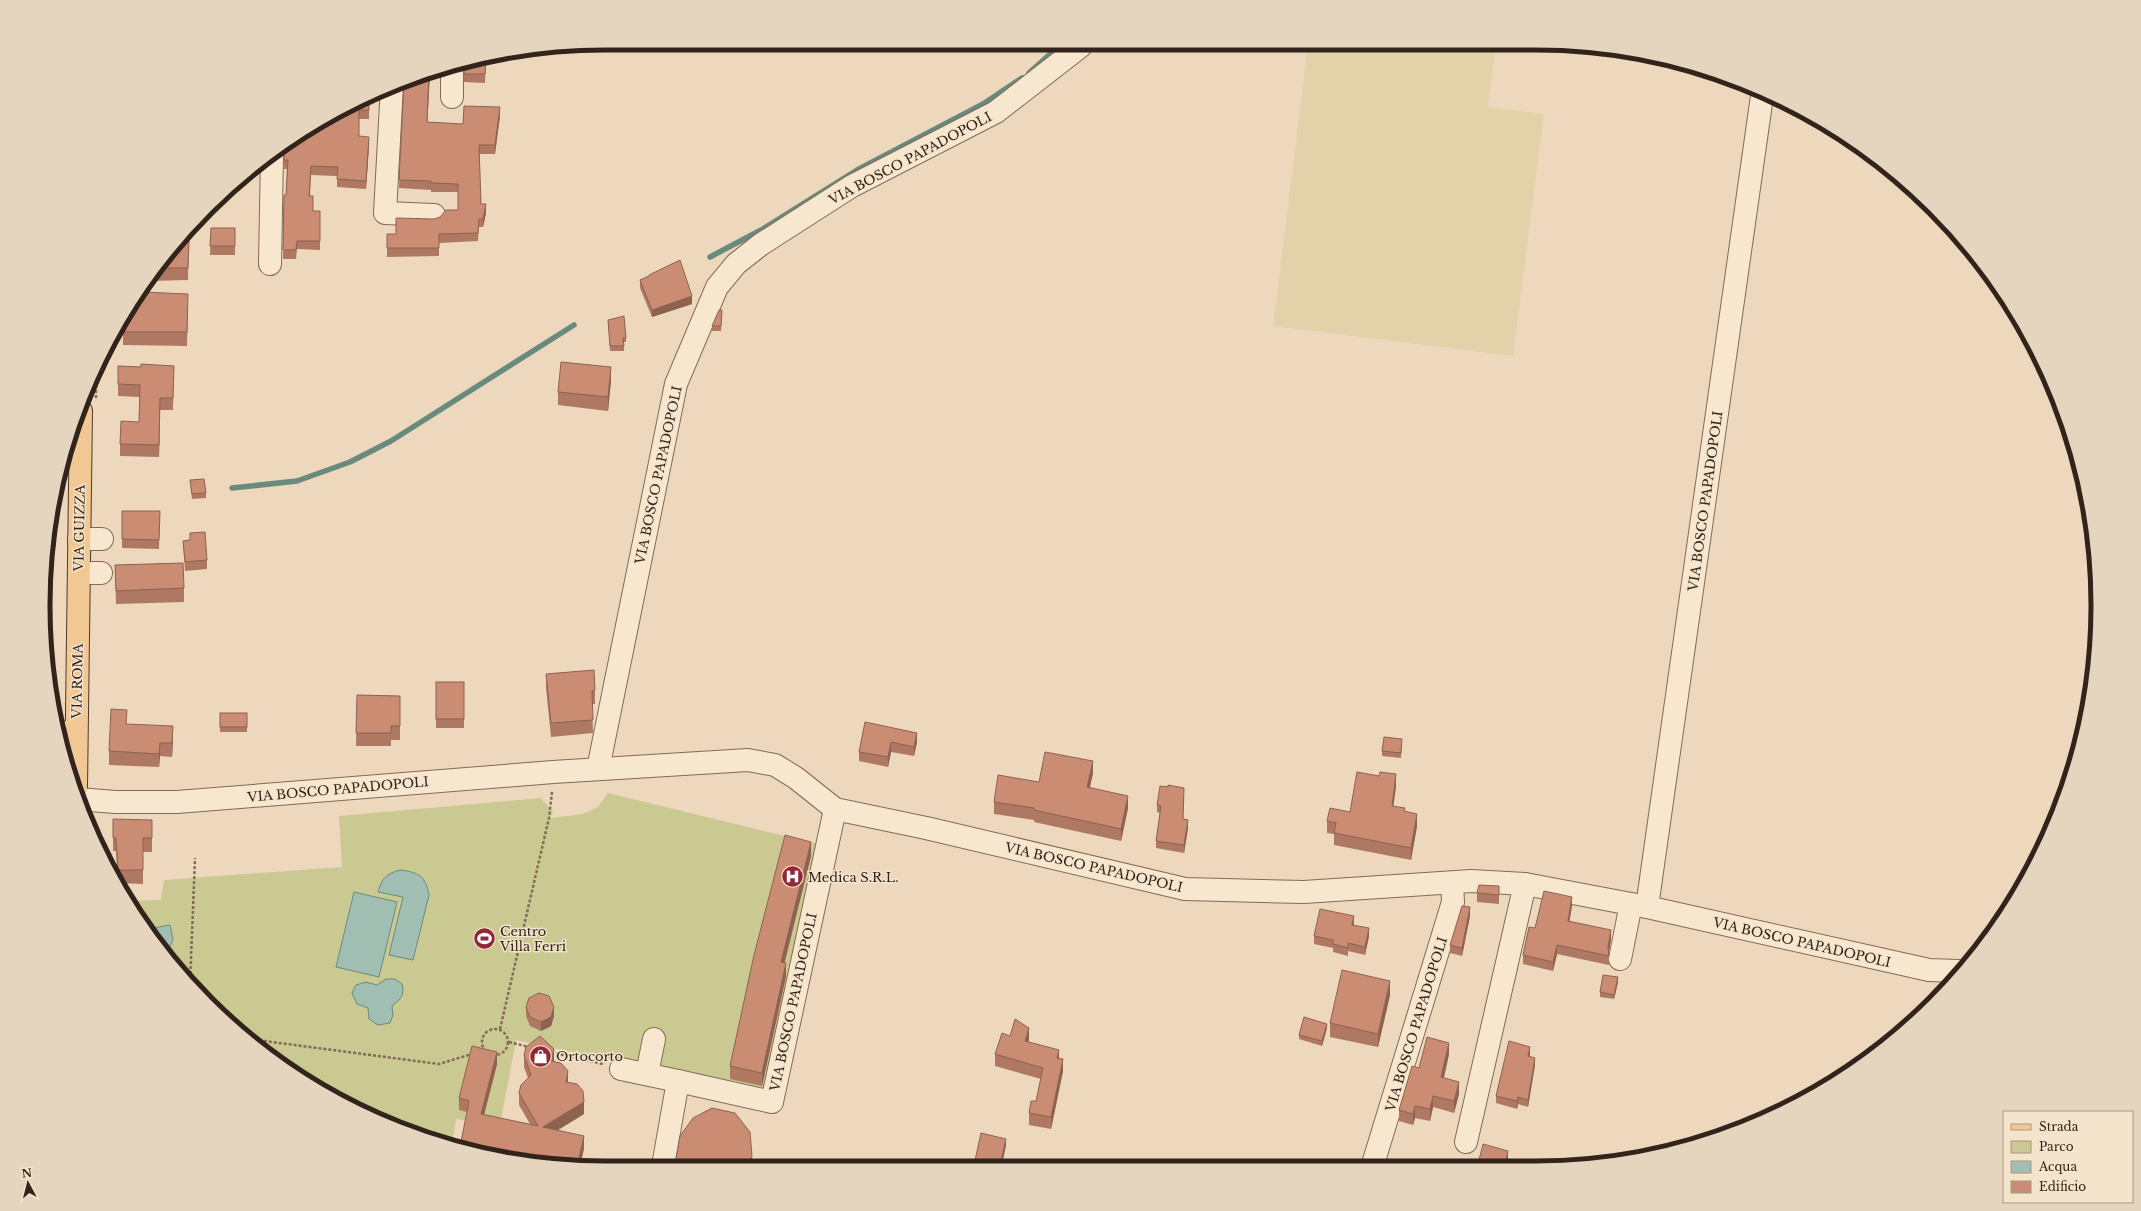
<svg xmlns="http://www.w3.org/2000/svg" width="2141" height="1211" viewBox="0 0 2141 1211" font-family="'Libre Baskerville',serif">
  <rect width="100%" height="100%" fill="#edd8bd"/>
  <!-- farmland -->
  <polygon fill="#e2d2aa" points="1496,44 1488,107 1544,114 1513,356 1273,326 1308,45"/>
  <!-- green -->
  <polygon fill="#cac991" points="608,793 834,848 781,1097 516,1040 500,1125 456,1119 452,1144 425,1138 324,1093 235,1029 182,976 128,901 161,900 164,880 342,867 339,816 541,798 553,812 550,818 583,814 598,807"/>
  <!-- water -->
  <g fill="#a1beb2" stroke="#698b7e">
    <path d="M400,870C418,872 426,876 429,895L413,960L389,955L403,897L378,892C382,878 386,874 400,870Z"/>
    <polygon points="354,892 397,902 379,977 336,967"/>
    <polygon points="170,925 173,940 167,952 168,956 148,929"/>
    <path d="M386,979H395L402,984C405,995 401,999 392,1006L393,1015L390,1023L378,1025L369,1019L368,1008L357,1004L352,993L356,985L366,982L377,985Z"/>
  </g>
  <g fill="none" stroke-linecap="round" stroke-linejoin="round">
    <!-- stream -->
    <g stroke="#698b7e" stroke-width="5.5">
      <polyline points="1029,73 1059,46"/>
      <polyline points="710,257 761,230 857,170 983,104 1022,78"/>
      <polyline points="232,488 297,481 350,462 391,441 574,325"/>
    </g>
    <defs>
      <g id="minor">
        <polyline points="452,67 452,97"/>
        <polyline points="392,86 385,213 434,215"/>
        <polyline points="270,264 272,154"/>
        <polyline points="79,539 102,539"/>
        <polyline points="79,573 101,573"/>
        <polyline points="59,732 76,733"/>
        <polyline points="598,769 676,384 717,287 736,264 760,245 852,186 996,112 1081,46"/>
        <polyline points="79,799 115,802 177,802 553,772 748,760 775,765 796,778 835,809 926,828 1185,889 1304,892 1471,881 1525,884 1647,907 1929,970 1958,971"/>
        <polyline points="1647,907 1762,96"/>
        <polyline points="1620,959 1631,904"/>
        <polyline points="621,1069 678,1081"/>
        <polyline points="647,1074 654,1039"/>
        <polyline points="1466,1142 1525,884"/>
        <polyline points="1373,1164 1453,902 1452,883"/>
        <polyline points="663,1166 678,1081 772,1102 835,809"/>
      </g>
      <polyline id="major" points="76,788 81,411"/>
    </defs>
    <!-- minor casing -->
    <use href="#minor" stroke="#846957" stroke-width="24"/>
    <!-- major casing -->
    <use href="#major" stroke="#51382b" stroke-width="24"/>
    <!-- path -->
    <g stroke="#846957" stroke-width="2.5" stroke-dasharray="3 2" stroke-linecap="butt">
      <polyline points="96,398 96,369"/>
      <polyline points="91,831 91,819"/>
      <polyline points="190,984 195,858"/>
      <circle cx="495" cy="1042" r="13"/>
      <polyline points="500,1029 549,818 552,792"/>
      <polyline points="249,1039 439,1064 472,1054"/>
      <polyline points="509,1042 529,1047"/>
      <polyline points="551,1052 603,1064"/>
    </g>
    <!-- minor -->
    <use href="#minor" stroke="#f8e7cf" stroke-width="22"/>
    <!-- major -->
    <use href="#major" stroke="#f1c894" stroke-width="22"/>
  </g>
  <!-- wall -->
  <g fill="#ae7863">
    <polygon points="486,59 485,83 464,82 463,64"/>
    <polygon points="440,69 440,70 430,72 427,122 463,124 500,116 495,154 479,154 481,204 486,213 483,227 479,227 478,241 439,243 439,256 387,257 387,234 396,234 434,219 440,217 458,210 458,192 431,192 431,190 399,188 404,85 403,82 425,73"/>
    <polygon points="369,96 369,119 359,119 359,136 369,145 366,189 337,187 337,176 311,175 310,196 313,211 320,211 320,250 297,249 296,259 283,259 284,195 286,195 287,169 284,169 284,147 290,147 294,142"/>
    <polygon points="211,228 235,228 235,255 210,255"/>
    <polygon points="180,241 189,241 188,280 148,281"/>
    <polygon points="649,275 692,304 652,317 640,288 640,280 649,276"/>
    <polygon points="188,307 187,346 123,345 123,332"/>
    <polygon points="722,310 721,331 712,331 712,326"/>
    <polygon points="608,320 626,338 626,342 624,342 624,351 610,351"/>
    <polygon points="118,366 141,367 174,366 173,410 160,410 159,457 120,456 120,444 139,422 140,397 118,396"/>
    <polygon points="611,380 608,411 558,405 558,392"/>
    <polygon points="190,480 206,493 206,498 192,499"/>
    <polygon points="56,500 56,547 47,547 48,532"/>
    <polygon points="122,511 160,511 159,549 122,548"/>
    <polygon points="190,533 207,560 207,569 185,571 183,541 190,540"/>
    <polygon points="115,565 184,588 184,602 116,604"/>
    <polygon points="546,674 595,690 595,704 592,704 593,733 551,737 546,688"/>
    <rect x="436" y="682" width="28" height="46"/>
    <polygon points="357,695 400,696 400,740 391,740 391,746 356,746"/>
    <rect x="220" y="713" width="27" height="19"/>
    <polygon points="127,724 173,740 172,757 160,756 159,767 109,765 109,751"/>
    <polygon points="917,733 917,742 914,756 891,752 888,767 859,761 859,752"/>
    <polygon points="1402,744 1401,758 1382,756 1382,751"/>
    <polygon points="1093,773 1090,787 1128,808 1121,841 1034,822 1034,820 994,814 994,802 1039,782"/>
    <polygon points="1396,786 1393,806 1405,811 1417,826 1411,860 1334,845 1334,834 1327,833 1327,821 1350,812"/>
    <polygon points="1184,795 1183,819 1188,828 1184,853 1156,848 1156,841 1160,813 1157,812 1157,805"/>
    <polygon points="152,820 152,852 143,852 143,884 118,883 116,851 113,851 113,838"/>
    <polygon points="811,856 785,962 786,976 762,1086 730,1079 730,1066"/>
    <polygon points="1499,886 1499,904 1477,902 1477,893"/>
    <polygon points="1572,906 1569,922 1611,939 1609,952 1609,965 1557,954 1553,971 1523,964 1523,955 1535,928"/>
    <polygon points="1470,916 1462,956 1450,953 1450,945"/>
    <polygon points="1354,925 1369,936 1365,955 1348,951 1348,956 1333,952 1333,948 1314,944 1314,936"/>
    <polygon points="1618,982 1614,999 1600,997 1600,992"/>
    <polygon points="1390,995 1378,1047 1330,1037 1330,1023"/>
    <polygon points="526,1007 554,1016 551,1026 541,1031 530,1026 526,1016"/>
    <polygon points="1327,1028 1322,1046 1299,1039 1299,1035"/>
    <polygon points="1029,1040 1028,1042 1059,1058 1063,1071 1051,1129 1029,1125 1029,1113 1036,1101 1041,1079 995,1066 995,1054"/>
    <polygon points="1449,1054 1444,1078 1459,1094 1454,1113 1433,1107 1430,1121 1415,1118 1413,1125 1399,1121 1399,1110 1419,1068"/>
    <polygon points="1530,1054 1530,1057 1535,1065 1528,1107 1518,1104 1517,1109 1496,1103 1496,1096"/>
    <polygon points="524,1055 553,1061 568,1083 584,1114 558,1130 584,1148 580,1167 569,1167 461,1145 461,1142 467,1112 459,1110 459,1098 497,1064 484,1115 530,1124 519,1105 519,1093 528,1078 524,1067"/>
  </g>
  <!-- shaded-wall -->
  <g fill="#8d6250">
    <polygon points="429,72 430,72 427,131 427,122"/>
    <polygon points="500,107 500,116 495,154 495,145"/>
    <polygon points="369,137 369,145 366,189 366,181"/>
    <polygon points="486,204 486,213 483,227 483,219"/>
    <polygon points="692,296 692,304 652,317 652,310"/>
    <polygon points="611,367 611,380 608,411 608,397"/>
    <polygon points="160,398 160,410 159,457 159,445"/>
    <polygon points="173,726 173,740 172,757 172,743"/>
    <polygon points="917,733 917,742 914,756 914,747"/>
    <polygon points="891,742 891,752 888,767 888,757"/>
    <polygon points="160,743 160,756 159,767 159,754"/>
    <polygon points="1093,761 1093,773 1087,799 1087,787"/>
    <polygon points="1396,774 1396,786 1392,818 1392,806"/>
    <polygon points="1128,796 1128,808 1121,841 1121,829"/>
    <polygon points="1417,814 1417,826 1411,860 1411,848"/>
    <polygon points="1188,820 1188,828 1184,853 1184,845"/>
    <polygon points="811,842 811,856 781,975 781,962"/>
    <polygon points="1572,897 1572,906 1568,930 1568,921"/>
    <polygon points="1470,907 1470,916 1462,956 1462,948"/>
    <polygon points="1354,916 1354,924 1352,933 1352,925"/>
    <polygon points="1369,928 1369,936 1365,955 1365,947"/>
    <polygon points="1611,930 1611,939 1608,957 1608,947"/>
    <polygon points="1557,945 1557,954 1553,971 1553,962"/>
    <polygon points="786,963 786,976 762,1086 762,1073"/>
    <polygon points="1618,977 1618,982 1614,999 1614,995"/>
    <polygon points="1390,981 1390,995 1378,1047 1378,1034"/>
    <polygon points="554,1007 554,1016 551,1026 541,1031 541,1022"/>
    <polygon points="1327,1024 1327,1028 1322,1046 1322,1041"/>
    <polygon points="1029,1028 1029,1040 1025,1053 1025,1041"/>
    <polygon points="1449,1043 1449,1054 1441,1089 1441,1077"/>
    <polygon points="1530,1047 1530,1054 1528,1064 1528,1056"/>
    <polygon points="554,1049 554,1061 551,1061"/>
    <polygon points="1059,1050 1059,1062 1057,1058"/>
    <polygon points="497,1052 497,1064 481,1126 481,1114"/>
    <polygon points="1535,1058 1535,1065 1528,1107 1528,1100"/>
    <polygon points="1063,1059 1063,1071 1051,1129 1051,1117"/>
    <polygon points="568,1071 568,1083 566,1082"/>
    <polygon points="1459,1082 1459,1094 1454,1113 1454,1101"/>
    <polygon points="1433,1096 1433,1107 1430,1121 1430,1109"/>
    <polygon points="1518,1097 1518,1104 1517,1109 1517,1101"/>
    <polygon points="584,1102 584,1114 543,1139 543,1127"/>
    <polygon points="1415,1106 1415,1118 1413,1125 1413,1114"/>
    <polygon points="584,1136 584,1148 580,1167 577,1167"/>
    <polygon points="1006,1139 1006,1146 1002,1165 1000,1165"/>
    <polygon points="1508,1151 1508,1159 1507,1164 1505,1164"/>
    <polygon points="752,1156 752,1160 751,1166 750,1166"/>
  </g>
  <!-- building -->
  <g fill="#ca8c73" stroke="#8d6250">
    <polygon points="486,59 485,74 464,74 464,64"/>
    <polygon points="429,72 427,122 463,124 464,106 500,107 495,145 479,145 481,204 486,204 483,219 479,219 478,233 439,234 439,248 387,248 387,234 396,234 396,218 434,219 440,217 446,210 458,210 458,184 431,183 431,181 399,180 404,81 425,73"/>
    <polygon points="369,96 369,110 359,110 359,136 369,137 366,181 337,179 338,167 311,166 309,196 313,196 313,211 320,211 320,241 297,241 296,250 283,250 284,195 286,195 288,160 284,160 284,147 290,147 291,142 294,142 294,140 357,101"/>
    <polygon points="211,228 235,228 235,246 210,246"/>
    <polygon points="180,241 189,241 188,268 158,268"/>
    <polygon points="680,260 692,296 652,310 640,280 649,276 649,275"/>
    <polygon points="142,292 188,294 187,332 123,332 124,317 133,301 141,301"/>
    <polygon points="719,310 722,310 721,326 712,326"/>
    <polygon points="624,316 626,338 623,338 624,346 610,346 608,320"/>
    <polygon points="561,362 611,367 608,397 558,392"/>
    <polygon points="141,364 174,366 173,398 160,398 159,445 120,444 121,421 139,422 140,385 118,384 118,366 141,367"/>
    <polygon points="204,479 206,493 192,494 190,480"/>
    <polygon points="54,500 56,500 56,536 48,536 48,532"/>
    <polygon points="122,511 160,511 159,540 122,539"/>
    <polygon points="205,532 207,560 185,562 183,541 190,540 190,533"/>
    <polygon points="183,563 184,588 116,591 115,565"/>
    <polygon points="594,670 595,690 592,691 593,720 551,723 546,674"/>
    <rect x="436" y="682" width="28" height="37"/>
    <polygon points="357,695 400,696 400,726 391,726 391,733 356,733"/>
    <polygon points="111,709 127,710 126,724 173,726 172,743 160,743 159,754 109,751"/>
    <rect x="220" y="713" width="27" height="14"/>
    <polygon points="865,722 917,733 914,747 891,742 888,757 859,752"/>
    <polygon points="1384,737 1402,739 1401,753 1382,751"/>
    <polygon points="1045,752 1093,761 1087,787 1128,796 1121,829 1034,810 1034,808 994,802 998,775 1039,782"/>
    <polygon points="1357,772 1379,776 1380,772 1396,774 1392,806 1405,808 1404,811 1417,814 1411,848 1334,833 1336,823 1327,821 1330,808 1350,812"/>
    <polygon points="1168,785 1184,788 1183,819 1188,820 1184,845 1156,841 1161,806 1157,805 1160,786 1168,787"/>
    <polygon points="113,819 152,820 152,838 143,838 143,870 118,870 116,838 113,838"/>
    <polygon points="785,835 811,842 781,962 786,963 762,1073 730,1066 754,955"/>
    <polygon points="1479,885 1499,886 1499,895 1477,893"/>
    <polygon points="1544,891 1572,897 1568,921 1611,930 1608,947 1609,956 1557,945 1553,962 1523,955 1529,927 1535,928"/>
    <polygon points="1462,906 1470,907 1462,948 1450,945"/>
    <polygon points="1320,909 1354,916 1352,925 1369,928 1365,947 1348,943 1348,948 1333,944 1333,940 1314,936"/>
    <polygon points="1342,970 1390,981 1378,1034 1330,1023"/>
    <polygon points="1603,975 1618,977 1614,995 1600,992"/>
    <polygon points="539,993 549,996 554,1007 551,1017 541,1022 530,1017 526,1007 529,998"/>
    <polygon points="1304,1017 1327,1024 1322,1041 1299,1035"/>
    <polygon points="1015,1019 1029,1028 1025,1041 1059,1050 1057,1058 1063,1059 1051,1117 1029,1113 1031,1101 1036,1101 1043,1068 995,1054 1002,1033 1010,1036"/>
    <polygon points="540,1036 554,1049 551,1061 561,1063 568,1071 566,1082 577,1084 583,1091 584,1102 543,1127 584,1136 577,1166 461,1142 469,1101 459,1098 472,1046 497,1052 481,1114 538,1126 519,1093 521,1085 531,1075 524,1055 526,1047"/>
    <polygon points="1427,1037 1449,1043 1441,1077 1459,1082 1454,1101 1433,1096 1430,1109 1415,1106 1413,1114 1399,1110 1412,1066 1419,1068"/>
    <polygon points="1509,1041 1530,1047 1528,1056 1535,1058 1528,1100 1518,1097 1517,1101 1496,1096"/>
    <polygon points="712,1108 735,1113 750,1132 752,1156 750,1166 674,1166 675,1164 680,1136 693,1118"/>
    <polygon points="981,1133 1006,1139 1000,1165 974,1165"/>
    <polygon points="1483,1144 1508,1151 1505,1164 1478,1164"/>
  </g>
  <!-- icons -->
  <defs>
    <symbol id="hospital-disc" viewBox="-11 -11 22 22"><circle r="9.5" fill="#922836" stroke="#f4e4cc"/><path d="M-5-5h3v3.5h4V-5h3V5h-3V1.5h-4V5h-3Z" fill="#fff"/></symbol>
    <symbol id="stadium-disc" viewBox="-11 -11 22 22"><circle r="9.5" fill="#922836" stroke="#f4e4cc"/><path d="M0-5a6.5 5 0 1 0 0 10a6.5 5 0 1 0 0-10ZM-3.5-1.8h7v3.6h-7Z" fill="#fff"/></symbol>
    <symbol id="shop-disc" viewBox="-11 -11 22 22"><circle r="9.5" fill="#922836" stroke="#f4e4cc"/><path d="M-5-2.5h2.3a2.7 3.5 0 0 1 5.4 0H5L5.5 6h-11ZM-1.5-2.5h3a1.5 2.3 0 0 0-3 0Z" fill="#fff"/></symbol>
  </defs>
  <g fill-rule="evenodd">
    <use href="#hospital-disc" x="780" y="864" width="25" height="25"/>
    <use href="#stadium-disc" x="472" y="926" width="25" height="25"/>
    <use href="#shop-disc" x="528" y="1044" width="25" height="25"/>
  </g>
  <g text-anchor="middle" stroke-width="3" stroke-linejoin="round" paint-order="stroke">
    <!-- street labels -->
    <g font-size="13" fill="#33241b" stroke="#f4e4cc">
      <text transform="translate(910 158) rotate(-28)" y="5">VIA BOSCO PAPADOPOLI</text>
      <text transform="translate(658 475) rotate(-78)" y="5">VIA BOSCO PAPADOPOLI</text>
      <text transform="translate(1705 501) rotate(-82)" y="5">VIA BOSCO PAPADOPOLI</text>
      <text transform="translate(79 528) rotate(-89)" y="5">VIA GUIZZA</text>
      <text transform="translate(77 681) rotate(-89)" y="5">VIA ROMA</text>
      <text transform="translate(338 789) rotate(-5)" y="5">VIA BOSCO PAPADOPOLI</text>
      <text transform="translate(1094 867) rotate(13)" y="5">VIA BOSCO PAPADOPOLI</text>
      <text transform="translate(1802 942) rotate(13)" y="5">VIA BOSCO PAPADOPOLI</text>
      <text transform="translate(793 1002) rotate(-78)" y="5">VIA BOSCO PAPADOPOLI</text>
      <text transform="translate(1416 1024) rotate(-73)" y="5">VIA BOSCO PAPADOPOLI</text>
    </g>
    <!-- poi labels -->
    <g font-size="13" fill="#33241b" stroke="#f4e4cc" text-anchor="start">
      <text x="808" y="882">Medica S.R.L.</text>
      <text x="500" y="936">Centro<tspan x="500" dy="15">Villa Ferri</tspan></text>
      <text x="556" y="1061">Ortocorto</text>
    </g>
  </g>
  <!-- crop -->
  <path d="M0 0H2141V1211H0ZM605 50H1536A555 555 0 0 1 2091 605V606A555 555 0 0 1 1536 1161H605A555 555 0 0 1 50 606V605A555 555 0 0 1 605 50Z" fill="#e5d5be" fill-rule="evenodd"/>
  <path fill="none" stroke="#33241b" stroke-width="5" d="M605 50H1536A555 555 0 0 1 2091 605V606A555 555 0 0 1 1536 1161H605A555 555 0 0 1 50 606V605A555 555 0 0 1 605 50Z"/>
  <!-- legend -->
  <rect x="2003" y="1111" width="130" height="92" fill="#f4e4cc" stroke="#a79785"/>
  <rect x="2011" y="1124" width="20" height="6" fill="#f1c894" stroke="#a79785"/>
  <text x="2039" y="1131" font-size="12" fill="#33241b">Strada</text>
  <rect x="2011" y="1141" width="20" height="12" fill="#cac991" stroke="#a79785"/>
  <text x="2039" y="1151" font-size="12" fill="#33241b">Parco</text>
  <rect x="2011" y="1161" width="20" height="12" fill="#a1beb2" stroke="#a79785"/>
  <text x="2039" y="1171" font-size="12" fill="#33241b">Acqua</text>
  <rect x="2011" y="1181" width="20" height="12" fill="#ca8c73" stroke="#a79785"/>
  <text x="2039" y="1191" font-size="12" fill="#33241b">Edificio</text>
  <!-- north arrow -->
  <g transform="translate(28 1183) rotate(353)" stroke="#f4e4cc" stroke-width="3" paint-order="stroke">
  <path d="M0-3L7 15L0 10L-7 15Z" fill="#33241b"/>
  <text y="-6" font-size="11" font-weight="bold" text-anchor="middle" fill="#33241b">N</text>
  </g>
</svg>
